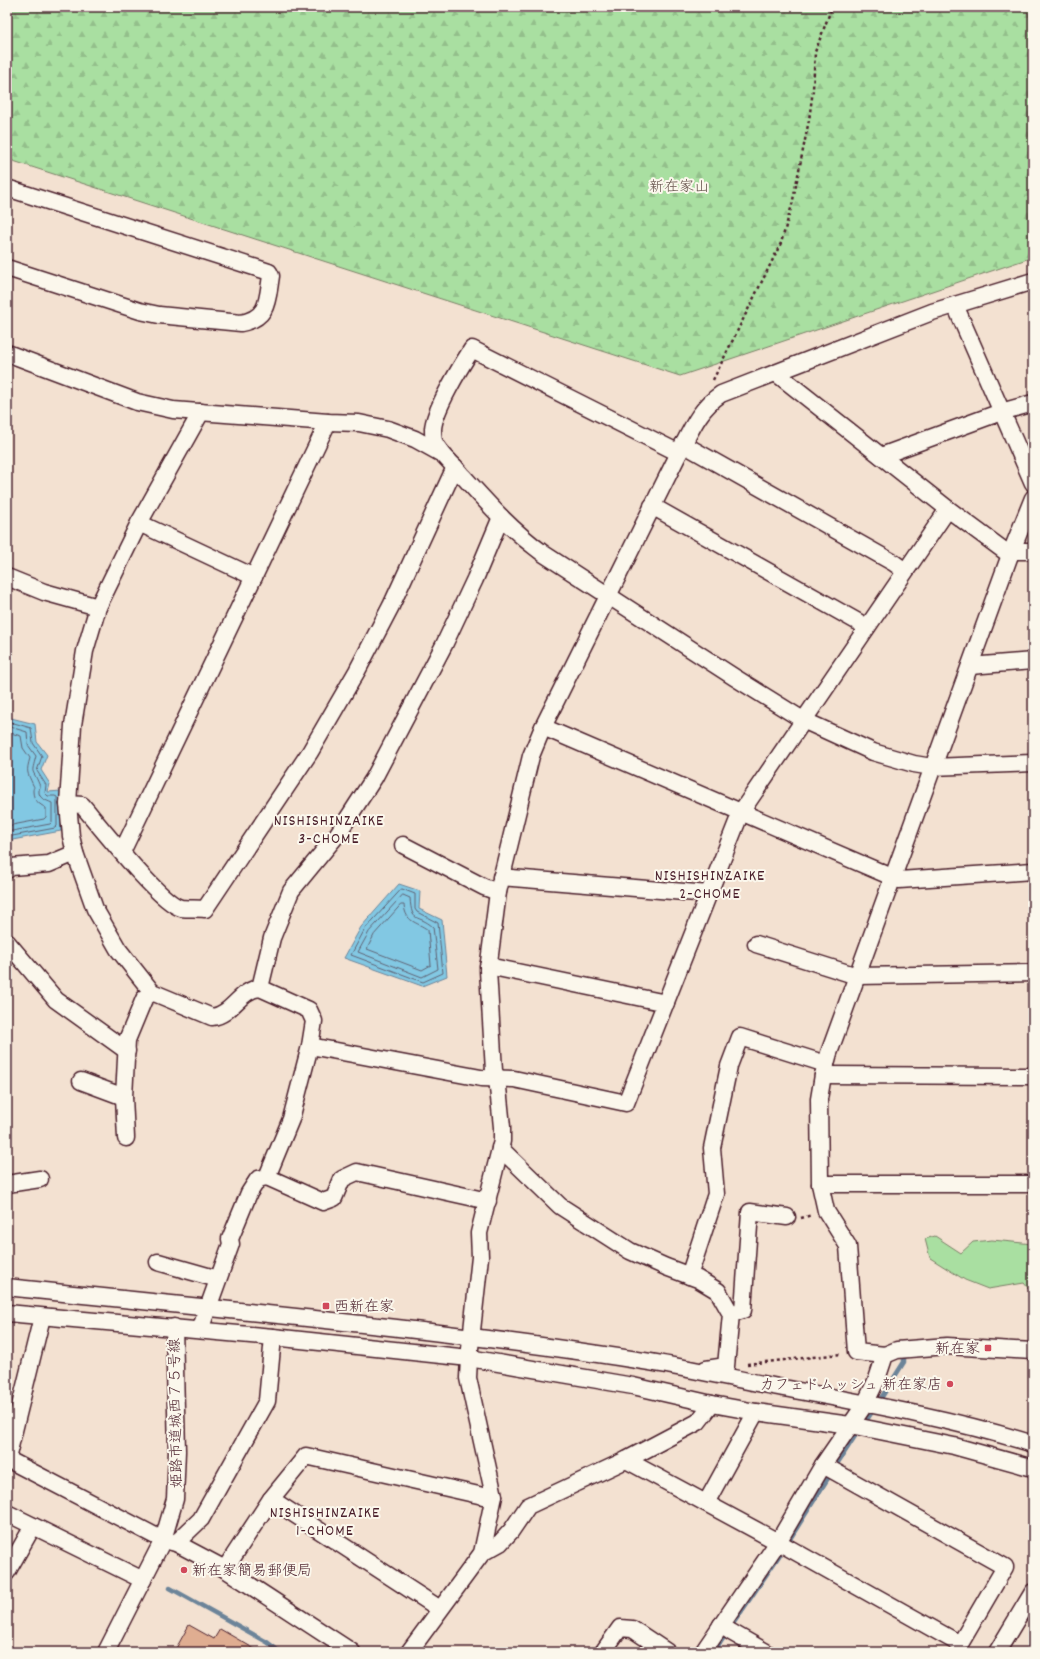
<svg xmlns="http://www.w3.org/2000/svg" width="1040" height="1659" viewBox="0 0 1040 1659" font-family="Dekko,'Klee One',sans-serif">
  <defs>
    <pattern id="forest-firs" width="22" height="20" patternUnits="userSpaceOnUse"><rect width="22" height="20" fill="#a9dfa1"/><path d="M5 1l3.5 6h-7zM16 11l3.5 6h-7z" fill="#93bf8b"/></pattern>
  </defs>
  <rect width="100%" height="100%" fill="#f3e1d1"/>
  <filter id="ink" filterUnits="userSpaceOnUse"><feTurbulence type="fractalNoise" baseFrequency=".025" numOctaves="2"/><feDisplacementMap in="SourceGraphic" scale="8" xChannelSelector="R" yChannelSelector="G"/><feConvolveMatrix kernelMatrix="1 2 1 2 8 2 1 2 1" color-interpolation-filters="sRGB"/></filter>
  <g filter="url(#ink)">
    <!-- green -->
    <polygon fill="#a9dfa1" stroke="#7a7f66" points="935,1236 961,1253 973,1242 992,1240 1033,1244 1033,1294 1024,1283 988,1289 965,1280 930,1258 925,1239"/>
    <!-- forest -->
    <polygon fill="url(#forest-firs)" stroke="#7a7f66" points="7,7 1033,7 1033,257 680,376 7,159"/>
    <!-- water -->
    <g fill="#82c8e3" stroke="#6c8499">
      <polygon points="7,717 35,724 37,742 47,755 41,770 50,784 48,792 61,791 61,831 7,841"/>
      <polygon points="399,884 420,891 419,909 442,920 447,976 422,986 344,958 361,927"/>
    </g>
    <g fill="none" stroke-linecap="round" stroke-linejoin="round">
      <!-- shore -->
      <g stroke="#606375" stroke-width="1">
        <polyline points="7,721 31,728 33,743 42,756 37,771 46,785 45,793 48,796 55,796 57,797 57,826 55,828 7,837"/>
        <path d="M7,726L27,732L28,745L36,756C31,776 32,767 39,784C41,788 40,786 39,790C38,799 46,800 52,803V822L50,824L7,832"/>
        <path d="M7,732L21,736L23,748L30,758C26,772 27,772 33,785C35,788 33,787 33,791C33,800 39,804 46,808V817L44,819L7,826"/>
        <polygon points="402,889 415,894 415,909 417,912 438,923 443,973 423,982 351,955 365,929"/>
        <path d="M403,895L410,898C412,925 417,913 433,927L438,969L422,977L358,952L369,932Z"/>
        <path d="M401,905H404C406,923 416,921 428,930L431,965L422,970L367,949L374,935Z"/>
      </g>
      <!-- stream -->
      <g stroke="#6c8499" stroke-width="4.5">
        <polyline points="878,1403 904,1362 904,1358"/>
        <polyline points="864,1424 874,1409"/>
        <polyline points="170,1588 267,1642 280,1652"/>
        <polyline points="714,1652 783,1550 835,1467 859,1430"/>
      </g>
    </g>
    <!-- building -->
    <polygon fill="#dfad91" stroke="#4a1f2b" points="189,1625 214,1639 220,1629 260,1652 174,1652"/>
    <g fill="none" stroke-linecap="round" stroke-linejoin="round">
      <defs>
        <g id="minor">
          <path d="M7,188L263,270L269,272L271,276C267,300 269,318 241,323L159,315L140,311L7,268"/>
          <polyline points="955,305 1033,483"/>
          <polyline points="7,353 137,402 173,410 328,422 359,423 388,429 415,439 442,454"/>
          <polyline points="776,373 948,509 1010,555"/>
          <polyline points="683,444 894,563 905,571"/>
          <path d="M679,453L472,349C461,366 434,410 433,429C433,432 433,437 434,441C439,453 452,463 461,474C488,504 511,530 544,554L734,677L803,720L873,752L914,764L932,767L1033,763"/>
          <polyline points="881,456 1001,412 1033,403"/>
          <polyline points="652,506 867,627"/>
          <polyline points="139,523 254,577"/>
          <polyline points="1012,551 1033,551"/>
          <polyline points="7,577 44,592 98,607"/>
          <polyline points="970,666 1033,661"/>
          <polyline points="543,727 899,880 1033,871"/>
          <path d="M68,804L82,805C99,825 160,903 181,908C189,909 198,908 205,909L310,752L357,671L391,606L455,467"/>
          <polyline points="403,845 484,887 498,892"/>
          <polyline points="122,852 328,422"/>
          <polyline points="7,870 11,867 49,864 75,853"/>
          <polyline points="501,877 709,894"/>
          <polyline points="7,942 56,1000 127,1051"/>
          <polyline points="756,944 857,976 1033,973"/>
          <polyline points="488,966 666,1003"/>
          <polyline points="260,988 272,938 291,891 337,835 374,778 444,645 475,579 501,517"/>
          <polyline points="310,1046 481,1078 514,1079 626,1103 741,812 948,509"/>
          <polyline points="823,1075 1033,1076"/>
          <polyline points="81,1081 124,1097"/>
          <polyline points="126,1138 124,1097 127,1040 144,999 152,992"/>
          <polyline points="500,1148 560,1206 630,1251 666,1267 698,1279 718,1291 731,1314 726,1366 706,1369"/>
          <polyline points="267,1177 323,1202 334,1198 342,1179 357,1172 488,1201"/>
          <polyline points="7,1184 40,1179"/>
          <polyline points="820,1184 1033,1184"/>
          <polyline points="158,1262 218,1279"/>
          <polyline points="689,1276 716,1194 712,1148 729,1066 740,1037 826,1064"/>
          <path d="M7,1287C222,1310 437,1328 650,1362C693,1369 736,1379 778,1387C863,1403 950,1418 1033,1444"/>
          <polyline points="7,1313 273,1337 469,1358 633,1386 712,1404 756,1412 850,1425 954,1446 1033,1468"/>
          <polyline points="731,1314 743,1310 750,1212 787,1217"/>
          <polyline points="42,1317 7,1459 163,1540 176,1543 225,1569 352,1652"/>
          <path d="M200,1330L231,1244L230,1239L249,1193L258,1179L267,1177L291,1119L310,1046L314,1021L309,1010L260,988C240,989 232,1015 212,1017L152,992L118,949L95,909L75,853L71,836L68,804L73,725L85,651L98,607L139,523L201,412"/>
          <polyline points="885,1355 856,1352 848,1246 826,1211 820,1184 819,1099 823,1075 829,1053 1010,555 1033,498"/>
          <polyline points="626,1460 778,1542 960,1644 1005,1567 823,1465"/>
          <polyline points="271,1499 440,1609"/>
          <polyline points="706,1503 756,1412"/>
          <polyline points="7,1513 143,1580"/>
          <polyline points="176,1543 201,1519 267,1401 273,1337"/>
          <polyline points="482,1553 500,1543 511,1531 528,1506 626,1460 698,1422 712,1404"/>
          <polyline points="225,1569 271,1499 306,1456 483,1496 494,1496"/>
          <polyline points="7,1572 33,1526"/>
          <polyline points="721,1625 731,1632 766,1652"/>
          <polyline points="106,1652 163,1540 175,1499 177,1451 174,1327"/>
          <path d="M409,1652L482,1553L494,1496L468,1378L469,1358L480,1257L479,1233L502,1141V1127L497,1078L494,1071L488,970L498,892L531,756L543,727L679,453C691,430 699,409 721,394L932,312L1033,281"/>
          <polyline points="603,1652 620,1628 632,1629 637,1632 667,1652"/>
          <polyline points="703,1652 778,1542 823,1465 865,1404 877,1379 885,1355 897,1350 947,1346 1033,1351"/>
          <polyline points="997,1652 1033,1592"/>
        </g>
      </defs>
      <!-- minor casing -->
      <use href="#minor" stroke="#4a1f2b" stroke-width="19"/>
      <!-- path -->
      <g stroke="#4a1f2b" stroke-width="2.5" stroke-dasharray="3 3" stroke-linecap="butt">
        <polyline points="713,380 781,243 792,205 809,120 813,90 815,52 832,7"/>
        <polyline points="801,1218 812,1215"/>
        <polyline points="747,1364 841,1354"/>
      </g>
      <!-- minor -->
      <use href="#minor" stroke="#fbf7ec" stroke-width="16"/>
    </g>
  </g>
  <!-- markers -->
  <g fill="#d1495b" stroke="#fbf7ec" stroke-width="1.5">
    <rect x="322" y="1302" width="8" height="8" rx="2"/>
    <rect x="984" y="1344" width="8" height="8" rx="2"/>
    <circle cx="950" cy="1384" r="4"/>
    <circle cx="184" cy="1570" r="4"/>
  </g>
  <g text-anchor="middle" stroke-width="4" stroke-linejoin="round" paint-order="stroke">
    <!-- park labels -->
    <g font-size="15" fill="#624f48" stroke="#fbf7ec">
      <text x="679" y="191">新在家山</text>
    </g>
    <!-- poi labels -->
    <g font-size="15" fill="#4a1f2b" stroke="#fbf7ec" text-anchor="start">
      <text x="334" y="1311">西新在家</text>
      <text x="980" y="1353" text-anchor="end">新在家</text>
      <text x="942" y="1389" text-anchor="end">カフェドムッシュ 新在家店</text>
      <text x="192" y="1575">新在家簡易郵便局</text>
    </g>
    <!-- street labels -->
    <g font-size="15" fill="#4a1f2b" stroke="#fbf7ec">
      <text transform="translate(175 1413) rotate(-91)" y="5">姫路市道城西７５号線</text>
    </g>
    <!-- neighbourhood labels -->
    <g font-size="16" letter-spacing="1" fill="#4a1f2b" stroke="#fbf7ec">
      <text x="329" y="825">NISHISHINZAIKE<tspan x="329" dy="18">3-CHOME</tspan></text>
      <text x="710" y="880">NISHISHINZAIKE<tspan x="710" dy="18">2-CHOME</tspan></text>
      <text x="325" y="1517">NISHISHINZAIKE<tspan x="325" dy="18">1-CHOME</tspan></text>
    </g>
  </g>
  <!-- margin -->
  <rect width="1040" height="1659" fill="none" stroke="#fbf7ec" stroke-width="24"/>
  <rect x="12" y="12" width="1016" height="1635" fill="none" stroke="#4a1f2b" stroke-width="1.5" filter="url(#ink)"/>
</svg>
